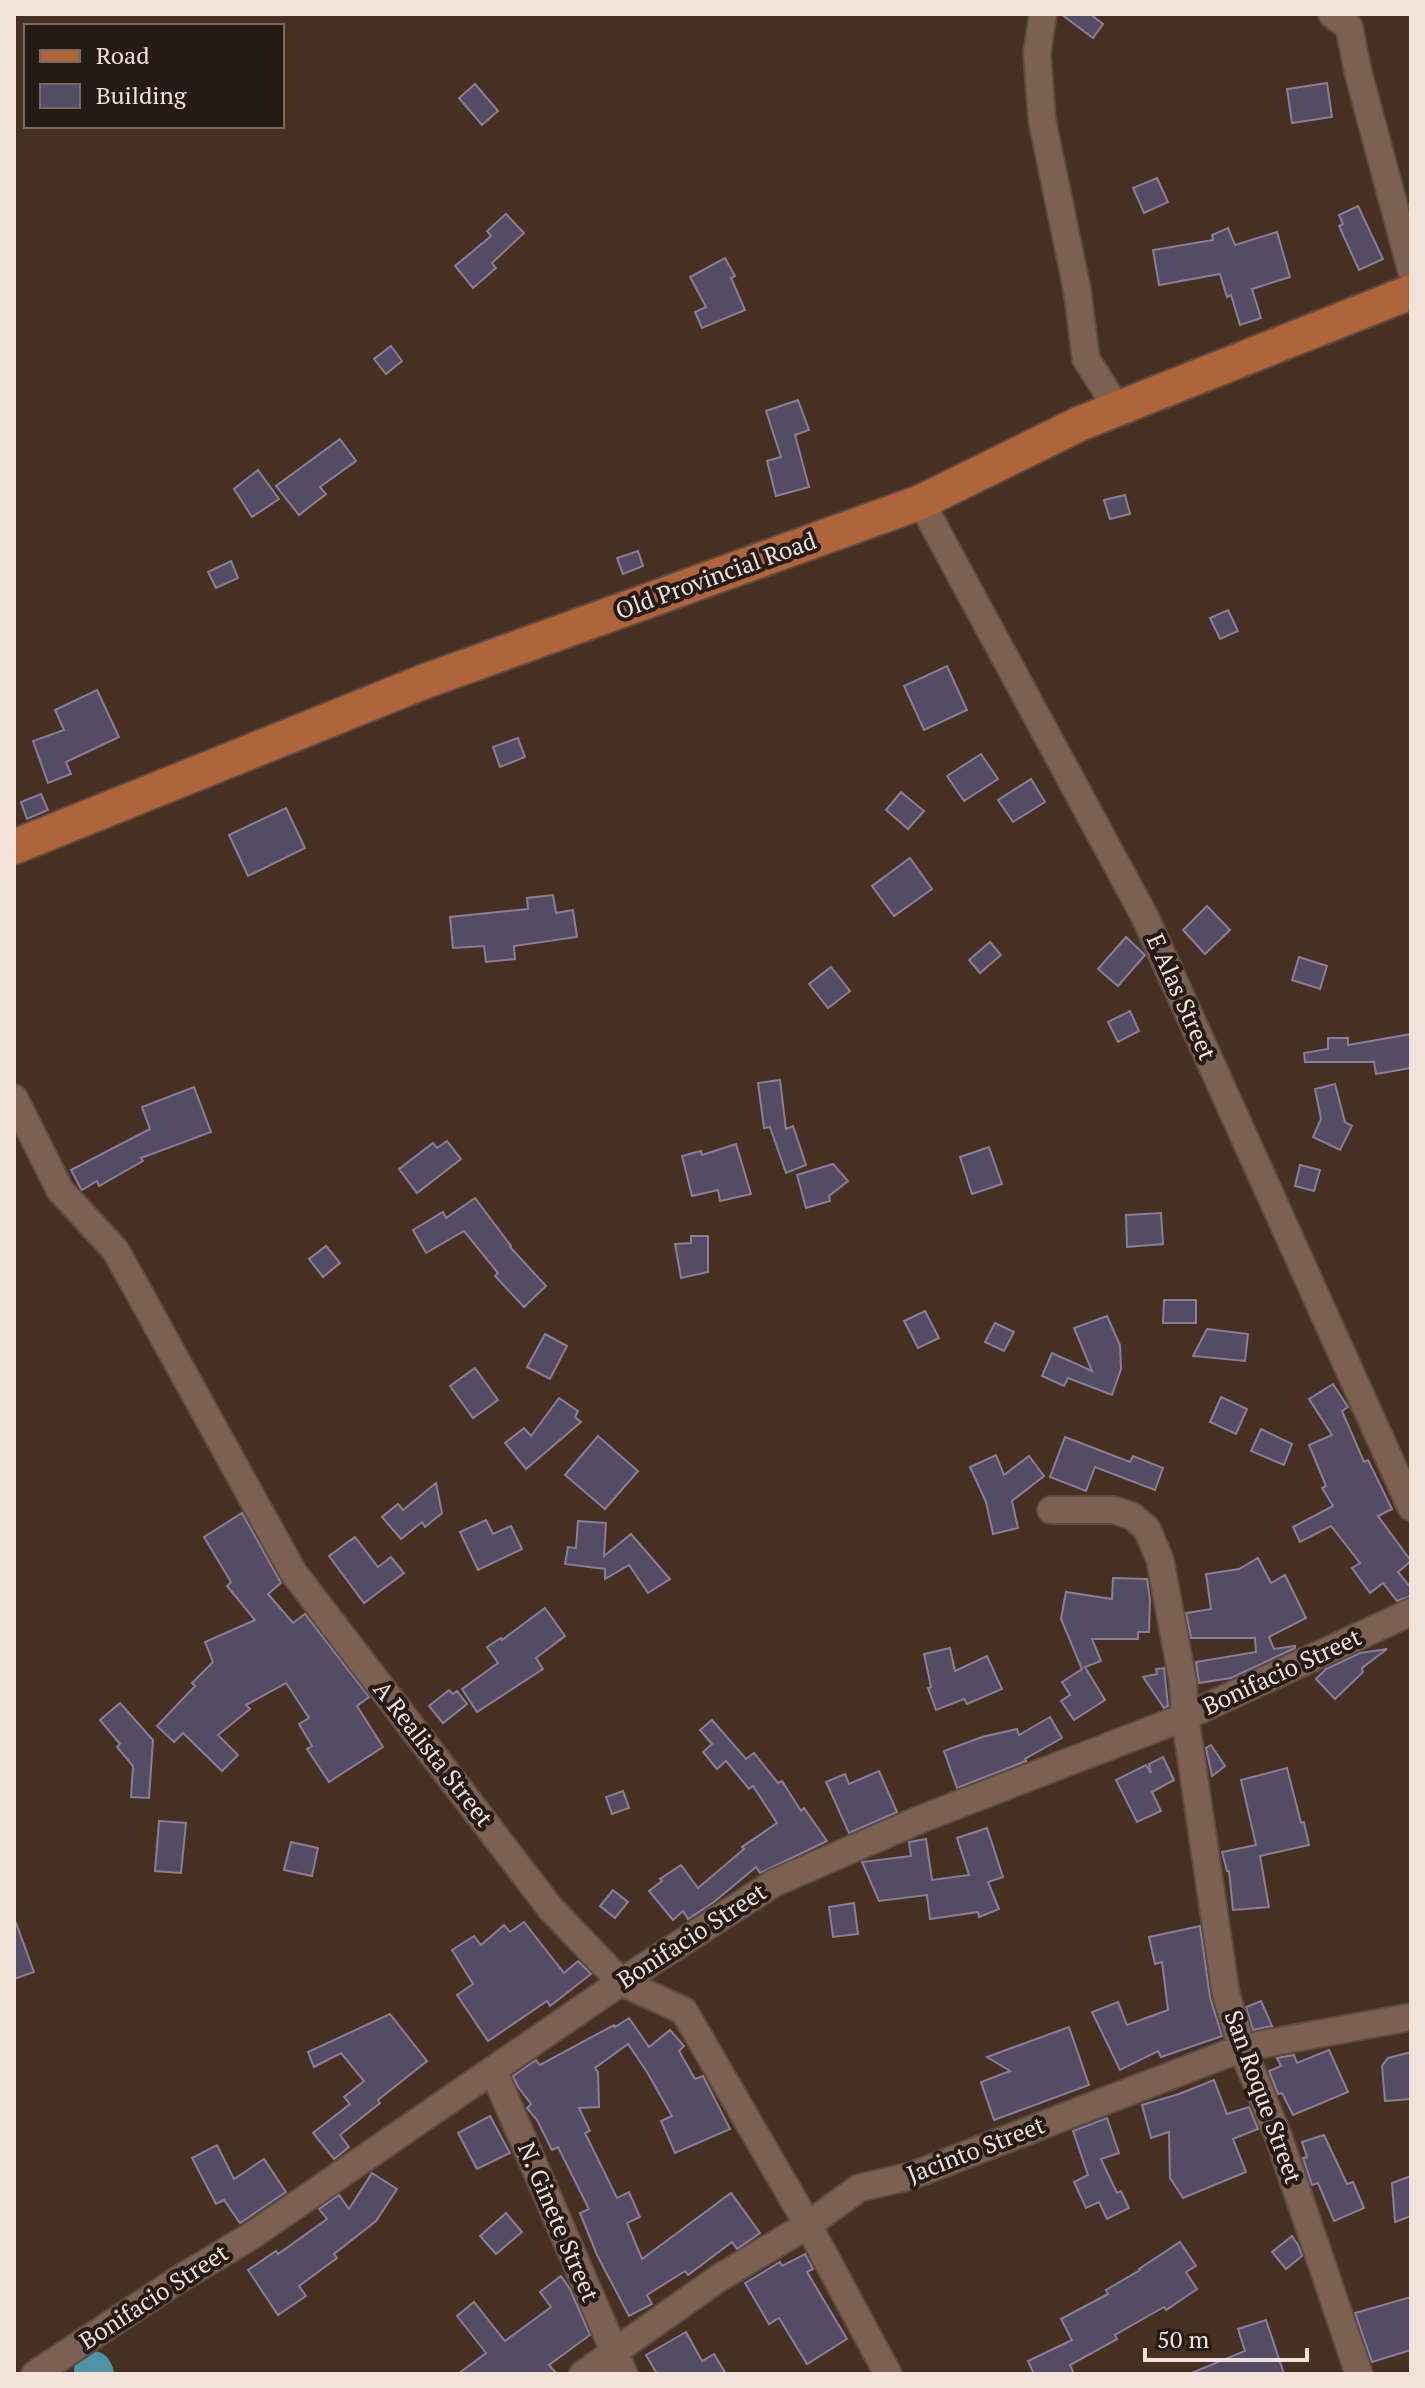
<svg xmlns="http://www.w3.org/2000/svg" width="1425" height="2388" viewBox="0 0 1425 2388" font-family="'PT Serif',serif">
  <rect width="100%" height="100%" fill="#472f22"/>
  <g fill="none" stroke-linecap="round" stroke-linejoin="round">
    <!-- river -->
    <polyline stroke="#4e93a8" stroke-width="38" points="93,2370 95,2374"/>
  </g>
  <!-- building -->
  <g fill="#544c64" stroke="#887e99" stroke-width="2">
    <polygon points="1061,14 1090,14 1103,24 1093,38"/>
    <polygon points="1327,83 1332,117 1292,123 1287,89"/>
    <polygon points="475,84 498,111 482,125 459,98"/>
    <polygon points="1157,178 1168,202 1144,213 1133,188"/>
    <polygon points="1358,206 1383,259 1359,270 1339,226 1343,224 1339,215"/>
    <polygon points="506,214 524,233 492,263 496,268 473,288 455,266 491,236 487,231"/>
    <polygon points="1228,228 1235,245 1277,232 1290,277 1252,289 1261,318 1240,325 1231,295 1227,297 1220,274 1159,285 1153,250 1213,240 1212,235"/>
    <polygon points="725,258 735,276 731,278 745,310 702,328 695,312 706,307 690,277"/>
    <polygon points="391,346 402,361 386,374 374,359"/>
    <polygon points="798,400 809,430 795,435 809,487 776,496 767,461 781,457 766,411"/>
    <polygon points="340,439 356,461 320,487 326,494 299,515 276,486"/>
    <polygon points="258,470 279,499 252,517 234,489"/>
    <polygon points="1125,495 1130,514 1110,519 1104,500"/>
    <polygon points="638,551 643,566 623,574 617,558"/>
    <polygon points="231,561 238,578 216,588 208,572"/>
    <polygon points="1228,610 1238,631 1220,639 1210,618"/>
    <polygon points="947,666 967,710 924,730 904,686"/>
    <polygon points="97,690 119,737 66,762 71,774 48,783 33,741 64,730 55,710"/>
    <polygon points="518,738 525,757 500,767 493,747"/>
    <polygon points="981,754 998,779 964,801 947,776"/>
    <polygon points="1031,779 1045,802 1013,822 998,800"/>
    <polygon points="901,792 924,811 908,829 886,810"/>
    <polygon points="41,794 48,810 27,819 21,802"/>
    <polygon points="286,808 305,848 248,876 229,835"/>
    <polygon points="910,858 932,889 894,916 872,886"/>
    <polygon points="553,895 556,913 573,910 577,937 514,946 515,959 486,962 484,946 453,948 450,917 528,909 527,898"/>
    <polygon points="1207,906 1230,930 1205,954 1183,930"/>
    <polygon points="1126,937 1145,955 1118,986 1098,969"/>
    <polygon points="990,942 1001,955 980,973 969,960"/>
    <polygon points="1299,957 1327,966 1320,989 1292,980"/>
    <polygon points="831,967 850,991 828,1008 809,984"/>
    <polygon points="1130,1011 1139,1031 1118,1042 1108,1022"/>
    <polygon points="1411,1034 1411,1068 1376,1074 1374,1062 1305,1062 1304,1053 1328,1049 1328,1038 1348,1038 1348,1045"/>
    <polygon points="780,1080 786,1129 793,1126 806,1165 786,1173 770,1127 764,1128 758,1083"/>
    <polygon points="1335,1084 1345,1122 1352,1126 1340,1150 1313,1137 1321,1119 1315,1089"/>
    <polygon points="194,1087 211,1132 141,1158 143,1161 99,1186 97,1181 82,1190 81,1189 71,1170 150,1129 142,1107"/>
    <polygon points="447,1141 461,1159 417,1193 399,1169 433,1143 437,1148"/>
    <polygon points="736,1144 751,1194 720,1201 718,1190 692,1196 682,1156 701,1151 702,1155"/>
    <polygon points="989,1147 1002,1184 972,1194 960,1157"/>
    <polygon points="833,1164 848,1181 829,1196 830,1201 806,1208 797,1175"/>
    <polygon points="1300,1165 1320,1170 1314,1191 1295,1186"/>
    <polygon points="475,1198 511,1246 510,1247 546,1286 524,1307 495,1276 498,1273 464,1231 426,1253 413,1230 443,1212 446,1218"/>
    <polygon points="1161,1213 1163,1244 1127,1247 1126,1215"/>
    <polygon points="691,1236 708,1236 708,1272 681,1278 675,1244 691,1243"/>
    <polygon points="326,1246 340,1263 323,1277 309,1259"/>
    <polygon points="1164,1300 1196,1300 1196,1323 1163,1323"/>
    <polygon points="925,1311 939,1338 918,1348 904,1321"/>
    <polygon points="1107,1316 1120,1345 1121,1369 1112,1395 1068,1378 1064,1386 1042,1376 1052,1353 1092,1371 1074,1328"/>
    <polygon points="995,1323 1014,1332 1004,1351 985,1342"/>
    <polygon points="1207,1329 1248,1334 1245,1361 1193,1356"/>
    <polygon points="545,1334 567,1346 550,1379 527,1367"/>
    <polygon points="475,1368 498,1400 473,1418 450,1386"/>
    <polygon points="1333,1384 1348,1407 1342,1411 1364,1462 1368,1460 1392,1509 1378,1516 1411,1561 1398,1572 1411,1588 1411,1596 1397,1601 1383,1583 1370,1593 1352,1568 1360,1563 1331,1526 1300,1542 1293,1527 1333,1506 1322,1488 1326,1486 1309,1445 1332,1435 1309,1399"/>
    <polygon points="1221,1397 1247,1409 1236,1434 1210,1422"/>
    <polygon points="559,1398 578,1411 575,1417 581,1422 526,1469 505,1443 524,1428 531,1436"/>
    <polygon points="1261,1429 1292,1444 1284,1465 1251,1451"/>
    <polygon points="598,1436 638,1471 605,1509 565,1475"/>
    <polygon points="1065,1437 1130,1462 1133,1456 1163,1468 1155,1490 1095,1467 1086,1491 1050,1477"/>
    <polygon points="996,1455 1004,1475 1029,1456 1044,1476 1012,1501 1018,1528 993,1534 986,1502 970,1467"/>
    <polygon points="436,1483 442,1513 425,1527 422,1522 401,1539 382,1517 398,1504 403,1510"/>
    <polygon points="242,1513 281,1583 268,1594 293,1623 305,1614 369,1697 357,1706 383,1747 329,1782 307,1749 312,1746 299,1724 309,1718 286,1683 246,1705 250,1709 218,1735 238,1755 222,1771 183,1733 174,1742 157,1726 195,1686 192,1683 213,1662 205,1642 255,1620 227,1586 231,1582 204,1537"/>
    <polygon points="486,1520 493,1534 511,1526 522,1549 478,1570 460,1532"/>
    <polygon points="578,1521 606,1523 604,1556 631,1534 670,1579 648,1593 629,1565 605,1579 605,1569 565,1564 568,1547 576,1548"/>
    <polygon points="355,1537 378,1567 391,1557 404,1573 364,1603 329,1556"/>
    <polygon points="1258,1558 1271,1583 1285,1575 1306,1618 1269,1637 1274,1649 1295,1646 1295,1648 1231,1678 1199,1683 1196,1662 1256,1652 1255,1638 1191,1638 1186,1613 1211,1609 1206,1574 1239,1569"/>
    <polygon points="1113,1578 1147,1579 1150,1600 1149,1632 1138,1632 1138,1639 1092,1639 1101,1661 1085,1667 1105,1700 1074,1720 1061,1701 1070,1695 1062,1682 1082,1669 1061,1619 1066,1592 1112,1599"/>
    <polygon points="545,1608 565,1636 536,1658 543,1669 477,1712 462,1689 498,1663 487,1647 501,1638 502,1640"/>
    <polygon points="950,1648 955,1671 987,1656 1002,1689 967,1704 964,1699 936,1710 928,1688 931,1687 924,1654"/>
    <polygon points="1387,1649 1362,1668 1363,1672 1335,1699 1316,1679 1326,1669 1360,1653"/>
    <polygon points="1164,1668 1168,1706 1164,1708 1143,1677 1157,1674 1156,1669"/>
    <polygon points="449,1690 453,1694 457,1691 467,1704 443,1723 429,1706"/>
    <polygon points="120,1703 153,1740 149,1798 131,1797 133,1766 117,1747 120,1744 100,1720"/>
    <polygon points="1050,1717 1062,1738 1025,1759 1026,1761 957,1788 944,1751 982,1737 1017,1729 1019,1735"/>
    <polygon points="712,1720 746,1759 754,1753 778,1783 782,1781 801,1811 804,1808 827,1841 760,1873 756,1867 714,1902 688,1919 683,1911 673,1920 649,1891 662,1881 660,1879 681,1865 698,1888 744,1849 742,1847 777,1823 753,1786 749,1789 726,1761 717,1769 703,1752 712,1744 700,1730"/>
    <polygon points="1211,1745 1225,1766 1212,1776 1206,1748"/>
    <polygon points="1163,1757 1174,1780 1152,1792 1161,1811 1137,1822 1116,1780 1146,1765 1151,1773 1149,1764"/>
    <polygon points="1287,1768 1301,1823 1304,1822 1309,1845 1260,1856 1269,1907 1233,1910 1229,1871 1227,1871 1222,1852 1256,1845 1241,1780"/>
    <polygon points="879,1771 897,1812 849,1833 826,1782 845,1774 849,1784"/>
    <polygon points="623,1791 629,1808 612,1814 606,1797"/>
    <polygon points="159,1821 186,1823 181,1873 155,1871"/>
    <polygon points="987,1828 1003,1877 988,1882 999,1909 979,1917 978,1912 930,1919 927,1895 879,1901 862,1862 911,1856 909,1842 926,1839 932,1880 969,1875 957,1838"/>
    <polygon points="291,1842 318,1848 312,1876 284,1870"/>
    <polygon points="613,1890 628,1902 615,1918 600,1906"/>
    <polygon points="854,1903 858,1934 833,1937 829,1907"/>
    <polygon points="524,1922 564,1973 578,1961 591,1974 550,2006 547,2001 488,2041 457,1995 473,1984 452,1950 474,1936 481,1945 504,1925 510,1932"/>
    <polygon points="14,1923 16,1923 34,1972 14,1979"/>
    <polygon points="1200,1926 1210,1997 1222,2036 1161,2057 1158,2051 1120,2070 1092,2012 1118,2002 1127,2025 1168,2010 1162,1962 1155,1964 1149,1937"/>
    <polygon points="1261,2001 1272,2026 1253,2030 1246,2007"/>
    <polygon points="390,2014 427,2061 378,2100 380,2103 340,2135 349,2147 334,2159 313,2133 350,2104 344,2097 364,2081 341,2053 314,2067 308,2052"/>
    <polygon points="629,2018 649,2047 670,2030 684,2046 679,2051 695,2079 703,2076 730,2129 675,2153 661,2121 672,2116 647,2072 628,2044 595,2068 598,2072 599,2107 579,2108 590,2131 585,2133 617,2198 629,2192 640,2217 627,2223 642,2259 731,2193 760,2233 737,2249 732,2242 688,2275 685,2271 647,2295 652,2304 629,2316 597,2255 580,2213 589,2209 558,2147 552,2150 537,2120 527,2108 531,2104 518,2087 513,2076 536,2060 540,2065 614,2025 615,2027"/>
    <polygon points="1069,2027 1089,2085 994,2120 981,2082 1010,2071 987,2057"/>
    <polygon points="1329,2050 1348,2092 1293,2115 1282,2093 1278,2094 1269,2071 1281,2066 1277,2058 1294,2055 1297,2063"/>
    <polygon points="1411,2052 1411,2099 1385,2101 1382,2066 1388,2058"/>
    <polygon points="1214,2080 1227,2114 1249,2107 1258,2129 1233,2139 1246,2172 1183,2198 1170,2178 1169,2132 1151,2138 1142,2105 1179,2094"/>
    <polygon points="490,2116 510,2153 477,2169 458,2133"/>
    <polygon points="1107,2118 1119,2153 1101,2159 1117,2193 1121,2191 1129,2208 1107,2219 1099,2202 1086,2208 1074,2182 1088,2175 1073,2131"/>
    <polygon points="1324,2135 1347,2184 1353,2182 1364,2208 1334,2221 1318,2183 1312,2185 1303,2158 1307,2157 1302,2142"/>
    <polygon points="217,2145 234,2179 264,2159 286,2192 240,2223 224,2200 216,2204 192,2158"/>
    <polygon points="372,2173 397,2189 376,2221 334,2254 337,2258 299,2286 306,2296 278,2315 248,2270 276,2251 278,2254 327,2219 319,2209 339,2195 349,2209"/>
    <polygon points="1411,2176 1411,2216 1395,2222 1392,2183"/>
    <polygon points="506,2213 522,2232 496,2254 480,2236"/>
    <polygon points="1292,2236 1298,2245 1302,2256 1286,2269 1272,2252"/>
    <polygon points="1180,2242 1196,2266 1186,2272 1197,2289 1166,2310 1164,2307 1115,2335 1117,2339 1070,2365 1074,2374 1034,2374 1028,2361 1072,2340 1061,2319 1108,2294 1106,2290 1140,2270 1139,2269"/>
    <polygon points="805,2254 813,2269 807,2272 847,2339 807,2364 779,2318 769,2324 745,2283 780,2262 782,2266"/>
    <polygon points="561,2276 570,2289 590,2335 549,2365 557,2374 458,2374 486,2353 457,2316 474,2302 505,2341 551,2307 540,2292"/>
    <polygon points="1411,2297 1411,2350 1372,2362 1355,2313"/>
    <polygon points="1266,2320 1284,2374 1189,2374 1245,2351 1238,2329"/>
    <polygon points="686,2332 702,2361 714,2354 726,2374 657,2374 646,2355"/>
  </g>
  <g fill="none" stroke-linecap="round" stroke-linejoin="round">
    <defs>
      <g id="minor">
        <polyline points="1043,14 1037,53 1042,120 1077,289 1086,359 1117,408"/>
        <polyline points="1332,14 1349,27 1358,72 1411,269"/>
        <polyline points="921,502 1145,917 1411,1507"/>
        <polyline points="14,1098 60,1190 116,1251 293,1572 551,1909 621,1982 684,2011 808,2225 888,2374"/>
        <polyline points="1051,1510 1114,1510 1132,1516 1147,1529 1160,1560 1183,1682 1185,1717 1226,1994 1242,2048 1279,2138 1359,2374"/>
        <polyline points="493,2070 624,2374"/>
        <polyline points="35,2374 178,2280 251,2236 621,1982 774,1883 926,1817 1185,1717 1411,1612"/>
        <polyline points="583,2374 719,2278 808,2225 859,2188 911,2176 1242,2048 1411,2017"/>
      </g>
      <polyline id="major" points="14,847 423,682 921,502 1079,424 1411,292"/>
    </defs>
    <!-- minor casing -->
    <use href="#minor" stroke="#5f4b40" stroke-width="30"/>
    <!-- major casing -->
    <use href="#major" stroke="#5f4b40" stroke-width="38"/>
    <!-- minor -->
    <use href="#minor" stroke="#7c6153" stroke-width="26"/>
    <!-- major -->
    <use href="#major" stroke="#af6439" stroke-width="34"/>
  </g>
  <g text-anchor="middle" stroke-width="8" stroke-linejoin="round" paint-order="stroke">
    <!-- street labels -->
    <g font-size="24" fill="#f2e2da" stroke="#251a14">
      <text transform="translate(716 576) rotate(-20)" y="8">Old Provincial Road</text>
      <text transform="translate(1181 997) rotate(66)" y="8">E Alas Street</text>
      <text transform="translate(1282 1672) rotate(-25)" y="8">Bonifacio Street</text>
      <text transform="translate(433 1754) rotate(52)" y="8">A Realista Street</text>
      <text transform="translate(692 1936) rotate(-33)" y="8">Bonifacio Street</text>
      <text transform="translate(1263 2097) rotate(70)" y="8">San Roque Street</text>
      <text transform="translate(976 2150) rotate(-21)" y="8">Jacinto Street</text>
      <text transform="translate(558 2222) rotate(67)" y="8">N. Ginete Street</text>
      <text transform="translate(154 2297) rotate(-33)" y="8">Bonifacio Street</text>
    </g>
  </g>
  <!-- border -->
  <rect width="1425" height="2388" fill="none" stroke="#f2e2da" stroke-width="32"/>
  <!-- legend -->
  <rect x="24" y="24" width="260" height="104" fill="#251a14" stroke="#776a63" stroke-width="2"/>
  <rect x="40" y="50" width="40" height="12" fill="#af6439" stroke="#776a63" stroke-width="2"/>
  <text x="96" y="64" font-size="24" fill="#f2e2da">Road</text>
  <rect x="40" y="84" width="40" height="24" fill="#544c64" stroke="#776a63" stroke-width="2"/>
  <text x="96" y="104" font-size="24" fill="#f2e2da">Building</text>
  <!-- scale -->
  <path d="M1145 2348v12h162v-12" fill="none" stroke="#f2e2da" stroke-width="4"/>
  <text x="1157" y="2348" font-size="24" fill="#f2e2da" stroke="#251a14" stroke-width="6" paint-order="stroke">50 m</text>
</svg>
